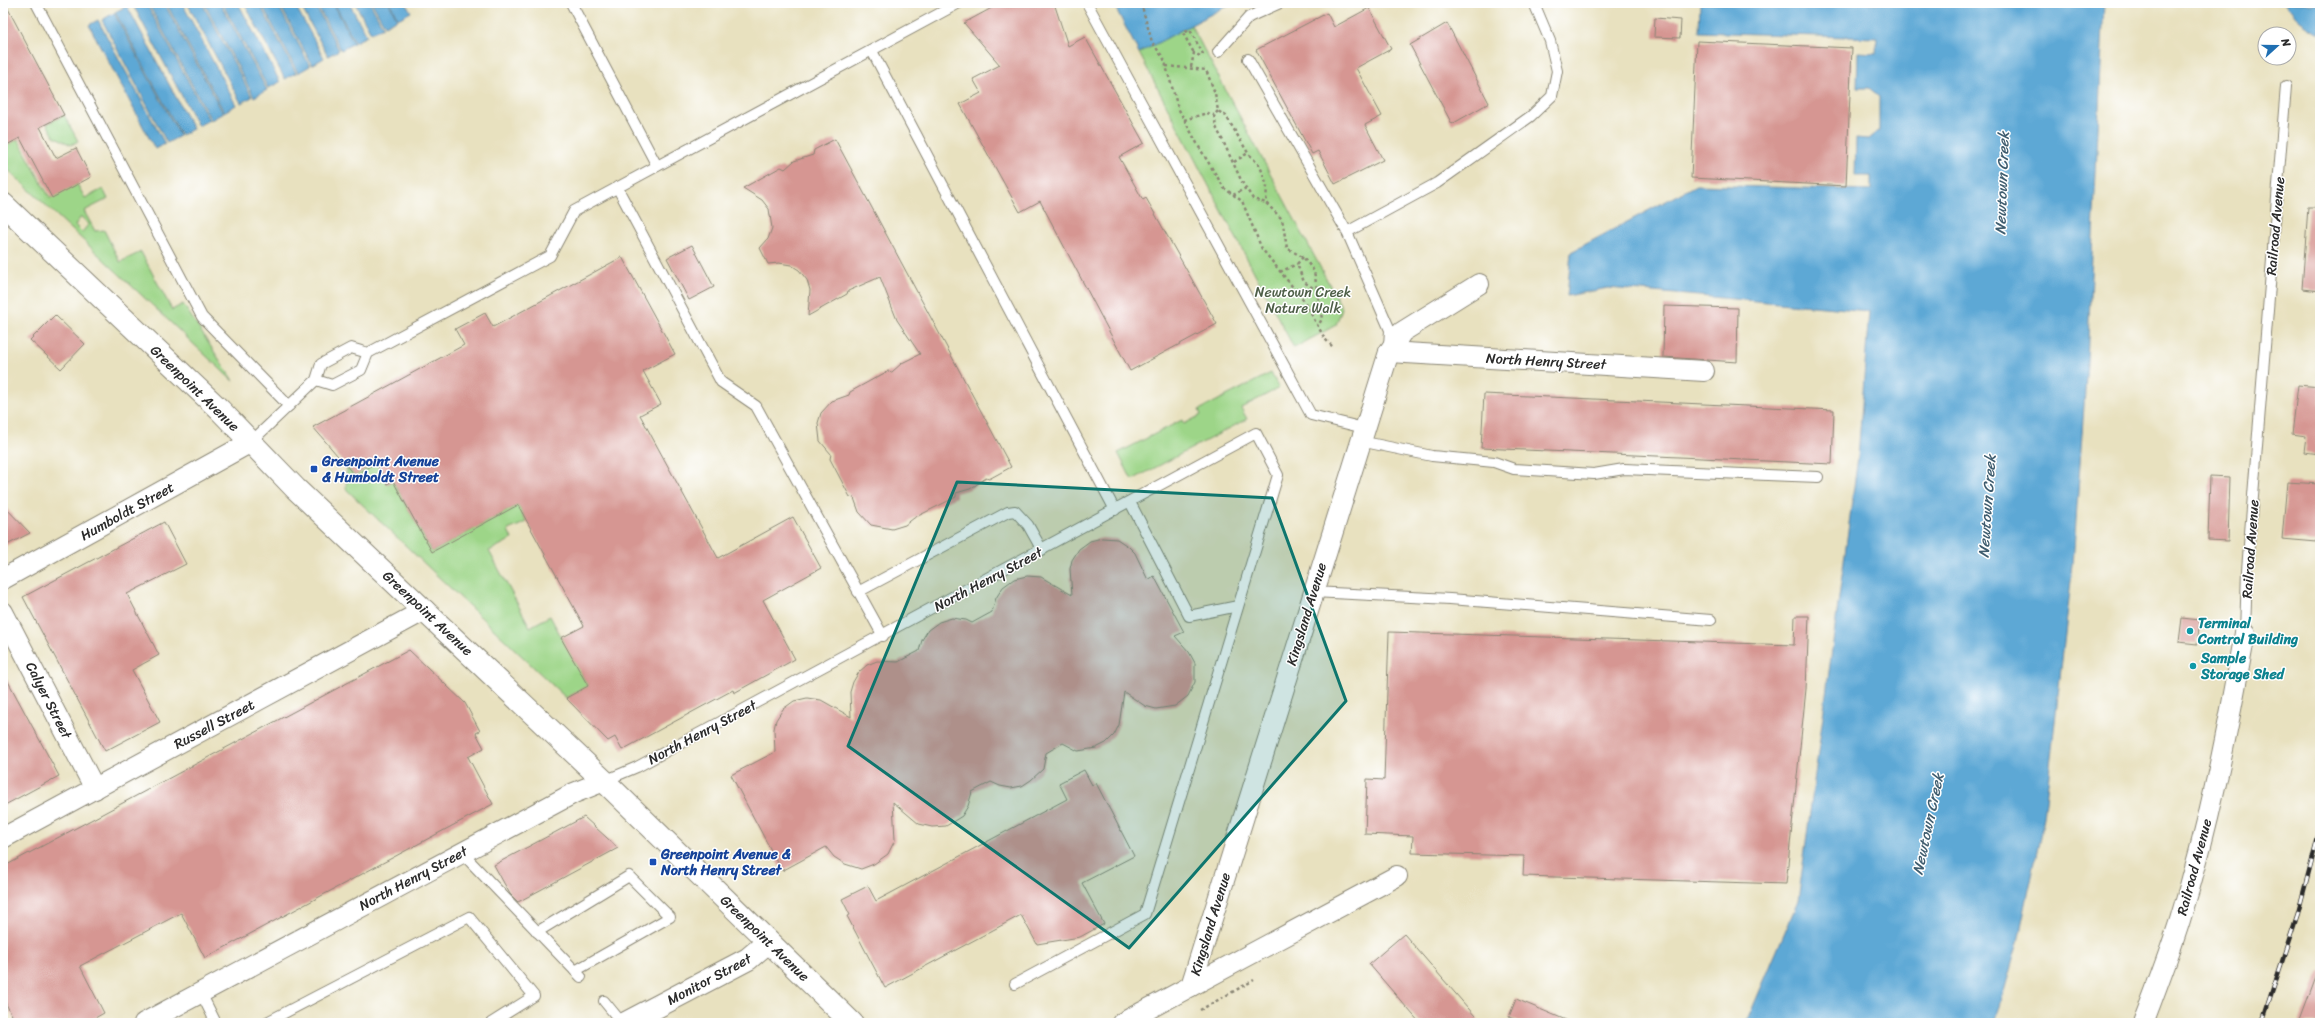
<svg xmlns="http://www.w3.org/2000/svg" width="2323" height="1026" viewBox="0 0 2323 1026" font-family="Sriracha,sans-serif">
  <rect width="100%" height="100%" fill="#fff"/>
  <filter id="ink" filterUnits="userSpaceOnUse"><feTurbulence type="fractalNoise" baseFrequency=".025" numOctaves="2"/><feDisplacementMap in="SourceGraphic" scale="8" xChannelSelector="R" yChannelSelector="G"/><feConvolveMatrix kernelMatrix="1 2 1 2 8 2 1 2 1" color-interpolation-filters="sRGB"/></filter>
  <filter id="wash" filterUnits="userSpaceOnUse"><feTurbulence type="fractalNoise" baseFrequency=".012" numOctaves="4" result="noise"/><feDisplacementMap in="SourceGraphic" scale="16" xChannelSelector="R" yChannelSelector="G"/><feGaussianBlur stdDeviation="0.9" result="paint"/><feColorMatrix in="noise" values="0 0 0 0 0 0 0 0 0 0 0 0 0 0 0 0 0 1.4 0 .05"/><feComposite in="paint" operator="in"/></filter>
  <g filter="url(#wash)">
    <rect width="100%" height="100%" fill="#e8e1bf"/>
    <!-- green -->
    <g fill="#9dd588" stroke="#64805a" fill-rule="evenodd">
      <polygon points="1191,25 1342,308 1336,325 1294,348 1139,53"/>
      <polygon points="64,115 78,141 71,145 54,136 47,124"/>
      <path d="M18,139L50,198L77,184L85,198L103,189L108,199L84,211L95,231L104,230L120,262L141,252L172,310L183,304L234,382L3,165V147ZM81,217L89,224L82,232L75,225Z"/>
      <polygon points="1271,373 1279,388 1241,408 1247,419 1132,480 1118,453 1182,420 1184,424 1201,415 1199,410"/>
      <polygon points="376,462 387,484 393,481 432,552 518,505 527,522 508,530 512,539 489,551 530,627 550,616 588,686 566,698 346,489 347,467 355,476"/>
    </g>
    <!-- water -->
    <g fill="#5da8d5" stroke="#446a80">
      <polygon points="132,3 146,3 209,120 198,126"/>
      <polygon points="148,3 164,3 223,113 211,120"/>
      <polygon points="166,3 182,3 236,105 224,112"/>
      <polygon points="187,3 202,3 252,97 241,103"/>
      <polygon points="204,3 220,3 267,90 254,97"/>
      <polygon points="222,3 238,3 280,82 268,88"/>
      <polygon points="244,3 259,3 296,73 285,79"/>
      <polygon points="261,3 277,3 310,66 298,73"/>
      <polygon points="279,3 294,3 324,58 312,65"/>
      <polygon points="299,3 314,3 339,50 328,56"/>
      <polygon points="316,3 333,3 354,43 341,50"/>
      <polygon points="334,3 349,3 367,36 355,42"/>
      <polygon points="355,3 370,3 383,27 371,33"/>
      <polygon points="372,3 389,3 397,19 385,26"/>
      <polygon points="390,3 406,3 411,12 398,19"/>
      <polygon points="1113,3 1232,3 1139,53"/>
      <polygon points="1700,3 2104,3 2087,362 2073,564 2044,818 2018,942 1995,1023 1746,1023 1798,901 1858,457 1869,311 1608,288 1567,296 1571,252 1696,185 1871,190 1871,176 1855,176 1856,138 1868,139 1879,130 1879,96 1869,88 1857,88 1858,52 1876,53 1877,38 1699,32"/>
      <polygon points="2285,3 2320,3 2320,34 2300,21"/>
      <polygon points="127,6 193,129 181,135 115,12"/>
      <polygon points="114,13 180,136 167,143 102,20"/>
      <polygon points="98,20 165,144 155,149 89,25"/>
    </g>
    <g id="blocks">
      <!-- building -->
      <g fill="#d69692">
        <polygon points="3,3 5,3 64,115 40,127 56,158 76,148 91,177 52,198 20,138 3,147"/>
        <polygon points="1001,3 1054,3 1068,46 1085,37 1144,143 1119,157 1143,200 1146,198 1217,324 1130,371 1040,201 1020,212 960,104 981,93 973,79 1000,65 964,23"/>
        <polygon points="1369,8 1391,49 1356,68 1382,116 1365,125 1383,160 1335,184 1318,151 1312,154 1256,50 1327,13 1334,27"/>
        <polygon points="1655,18 1681,20 1680,38 1654,37"/>
        <polygon points="1447,23 1489,103 1452,124 1410,45"/>
        <polygon points="1697,41 1852,48 1846,186 1691,178"/>
        <polygon points="835,139 1011,467 989,479 986,478 970,489 956,493 956,497 914,518 905,525 892,529 871,525 859,512 854,498 850,497 830,459 831,454 820,441 818,423 821,413 832,401 849,395 850,392 888,371 892,372 902,363 920,354 897,320 880,277 848,291 847,294 808,316 810,290 807,280 799,270 791,265 779,263 768,264 760,248 768,239 772,228 769,209 762,200 743,188 781,167 785,169 794,161 813,155 814,150"/>
        <polygon points="2308,207 2320,207 2320,291 2302,289"/>
        <polygon points="692,245 714,287 689,300 667,258"/>
        <polygon points="622,257 675,354 643,371 661,404 640,415 718,558 793,517 821,568 763,600 795,659 734,693 733,690 622,750 615,737 608,741 566,698 588,686 561,638 584,626 518,505 432,552 393,481 387,484 376,462 355,476 313,427 464,345 455,329 485,313 493,327"/>
        <polygon points="1664,306 1738,308 1737,362 1663,357"/>
        <polygon points="55,315 85,344 61,369 30,340"/>
        <polygon points="2298,385 2320,387 2320,454 2304,452 2306,436 2292,434"/>
        <polygon points="1484,394 1834,410 1832,464 1481,448"/>
        <polygon points="2210,476 2230,477 2228,541 2208,540"/>
        <polygon points="2287,482 2320,484 2317,542 2282,539"/>
        <polygon points="3,505 30,533 3,547"/>
        <polygon points="164,522 186,564 127,594 159,655 132,670 160,722 105,751 23,597"/>
        <polygon points="1102,538 1117,539 1129,547 1135,553 1148,580 1154,576 1184,632 1175,636 1189,652 1195,663 1195,682 1188,696 1175,706 1156,709 1145,706 1124,692 1119,725 1114,735 1106,743 1096,748 1078,751 1063,743 1046,753 1043,769 1031,780 1022,786 1011,788 1000,786 991,782 972,792 968,806 962,816 946,826 932,827 919,824 893,802 895,840 888,854 874,864 861,869 845,864 834,857 826,847 782,871 731,775 775,752 774,729 776,720 783,709 794,701 807,698 821,700 851,717 850,692 853,682 859,672 867,665 877,661 898,662 919,651 922,640 928,630 939,622 952,618 966,620 972,623 992,612 996,598 1003,587 1014,579 1027,576 1041,577 1072,595 1070,569 1072,560 1079,549 1090,541"/>
        <polygon points="1795,616 1809,616 1806,689 1786,884 1523,876 1524,856 1412,853 1413,836 1365,834 1367,779 1384,780 1389,632 1794,645"/>
        <polygon points="2182,618 2200,620 2197,644 2179,642"/>
        <polygon points="409,650 465,703 480,731 476,733 484,748 468,757 493,804 205,958 181,913 80,966 104,1013 86,1023 16,1023 3,998 3,867"/>
        <polygon points="3,672 59,776 3,806"/>
        <polygon points="1084,770 1092,785 1096,783 1134,856 1082,883 1104,924 1080,937 1037,944 1021,915 885,988 847,916 850,915 842,899 868,886 876,901 1067,799 1059,783"/>
        <polygon points="584,817 618,848 518,902 510,894 494,865"/>
        <polygon points="1404,934 1481,1023 1420,1023 1369,964"/>
        <polygon points="2318,972 2320,972 2320,1023 2299,1023"/>
        <polygon points="1516,999 1573,1023 1523,1023 1509,1017"/>
      </g>
    </g>
  </g>
  <g filter="url(#ink)">
    <use href="#blocks" fill-opacity="0" stroke="#8a8675" stroke-width="1"/>
    <g fill="none" stroke-linecap="round" stroke-linejoin="round">
      <defs>
        <g id="lane">
          <polyline points="36,3 202,317 289,406"/>
          <polyline points="571,3 657,166"/>
          <polyline points="1087,3 1311,415 1364,428"/>
          <polyline points="872,51 1115,510"/>
          <polyline points="1218,52 1249,17 1280,3"/>
          <polyline points="1248,59 1347,232"/>
          <polyline points="617,187 721,382 756,406 883,636"/>
          <polyline points="1389,346 1390,330 1347,232 1437,183 1531,116 1552,96 1557,71 1550,41 1534,3"/>
          <polyline points="316,380 332,385 361,370 368,353 550,256 574,211 959,3"/>
          <polyline points="1360,441 1432,456 1494,462 1514,469 1594,474 1624,469 1818,477"/>
          <polyline points="251,442 316,380 321,364 351,348 368,353"/>
          <polyline points="1130,502 1189,616 1238,606"/>
          <polyline points="858,592 1008,512 1015,511 1028,525 1042,550"/>
          <polyline points="1313,592 1450,599 1711,620"/>
          <polyline points="2245,633 2247,570 2286,86"/>
          <polyline points="604,781 637,767 1256,433 1278,475 1145,914 1015,984"/>
          <polyline points="461,852 581,977"/>
          <polyline points="537,932 629,876 670,917 575,971"/>
          <polyline points="201,993 216,1023"/>
          <polyline points="604,1001 622,1023"/>
          <polyline points="265,1023 469,917 534,996 491,1023"/>
        </g>
        <g id="street">
          <polyline points="1389,352 1704,371"/>
          <polyline points="3,579 251,442"/>
          <polyline points="3,612 95,789"/>
          <polyline points="3,838 425,610"/>
          <polyline points="1191,986 1389,352 1402,332 1479,284"/>
          <polyline points="144,1023 574,793 604,781"/>
          <polyline points="1122,1023 1397,876"/>
          <path d="M2143,1023C2156,989 2169,955 2180,920C2209,826 2228,730 2245,633"/>
        </g>
        <polyline id="secondary" points="626,1023 748,959 768,942"/>
        <polyline id="primary" points="3,204 220,410 296,489 604,781 852,1023"/>
      </defs>
      <!-- lane casing -->
      <use href="#lane" stroke="#8a8675" stroke-width="12"/>
      <!-- street casing -->
      <use href="#street" stroke="#8a8675" stroke-width="22"/>
      <!-- secondary casing -->
      <use href="#secondary" stroke="#8a8675" stroke-width="24"/>
      <!-- primary casing -->
      <use href="#primary" stroke="#8a8675" stroke-width="24"/>
      <!-- path -->
      <g stroke="#8a8675" stroke-width="2.5" stroke-dasharray="3 3" stroke-linecap="butt">
        <polyline points="1141,3 1152,42 1164,59 1178,108 1199,147 1224,188 1242,201 1262,249 1304,301 1325,339 1333,347"/>
        <polyline points="1166,66 1206,70 1215,93 1218,111 1226,116 1248,153 1260,166 1267,185 1266,203 1282,219 1287,248 1304,258 1314,271 1322,319 1318,326"/>
        <polyline points="1191,67 1194,53 1200,56 1203,54 1190,30 1183,33 1194,53"/>
        <polyline points="1218,111 1214,115 1216,127 1222,139 1242,182 1253,199 1266,203"/>
        <polyline points="1184,120 1207,113 1214,115"/>
        <polyline points="1234,162 1248,153"/>
        <polyline points="1233,195 1246,188"/>
        <polyline points="1303,257 1297,264 1304,282 1316,290"/>
        <polyline points="1280,272 1297,264"/>
        <polyline points="1200,1010 1254,980"/>
      </g>
      <!-- lane -->
      <use href="#lane" stroke="#fff" stroke-width="10"/>
      <!-- street -->
      <use href="#street" stroke="#fff" stroke-width="20"/>
      <!-- secondary -->
      <use href="#secondary" stroke="#fff" stroke-width="22"/>
      <!-- primary -->
      <use href="#primary" stroke="#fff" stroke-width="22"/>
      <defs>
        <polyline id="rail" points="2262,1023 2298,913 2320,829"/>
      </defs>
      <!-- rail casing -->
      <use href="#rail" stroke="#2b2b2b" stroke-width="4.5"/>
      <!-- rail -->
      <use href="#rail" stroke="#fff" stroke-width="3" stroke-dasharray="9" stroke-linecap="butt"/>
    </g>
  </g>
  <!-- marked area -->
  <path fill="#0f766e" fill-opacity="0.2" stroke="#0f766e" stroke-width="3" stroke-linejoin="round" d="M957,482L1272,498L1346,701L1129,948L848,746Z"/>
  <!-- markers -->
  <g fill="#1a4fb4" stroke="#fff" stroke-width="1.5">
    <rect x="310" y="465" width="8" height="8" rx="2"/>
    <rect x="649" y="858" width="8" height="8" rx="2"/>
  </g>
  <g fill="#0f9aa8" stroke="#fff" stroke-width="1.5">
    <circle cx="2190" cy="631" r="4"/>
    <circle cx="2193" cy="666" r="4"/>
  </g>
  <g text-anchor="middle" stroke-width="3" stroke-linejoin="round" paint-order="stroke">
    <!-- street labels -->
    <g font-size="14" fill="#2b2b2b" stroke="#fff">
      <text transform="translate(2275 226) rotate(-85)" y="5">Railroad Avenue</text>
      <text transform="translate(1546 361) rotate(3)" y="5">North Henry Street</text>
      <text transform="translate(195 388) rotate(44)" y="5">Greenpoint Avenue</text>
      <text transform="translate(127 511) rotate(-29)" y="5">Humboldt Street</text>
      <text transform="translate(2250 549) rotate(-86)" y="5">Railroad Avenue</text>
      <text transform="translate(988 579) rotate(-28)" y="5">North Henry Street</text>
      <text transform="translate(428 613) rotate(43)" y="5">Greenpoint Avenue</text>
      <text transform="translate(1306 614) rotate(-73)" y="5">Kingsland Avenue</text>
      <text transform="translate(49 700) rotate(63)" y="5">Calyer Street</text>
      <text transform="translate(214 724) rotate(-28)" y="5">Russell Street</text>
      <text transform="translate(702 732) rotate(-28)" y="5">North Henry Street</text>
      <text transform="translate(2194 867) rotate(-75)" y="5">Railroad Avenue</text>
      <text transform="translate(413 878) rotate(-28)" y="5">North Henry Street</text>
      <text transform="translate(1210 924) rotate(-73)" y="5">Kingsland Avenue</text>
      <text transform="translate(765 938) rotate(44)" y="5">Greenpoint Avenue</text>
      <text transform="translate(709 979) rotate(-28)" y="5">Monitor Street</text>
    </g>
    <!-- park labels -->
    <g font-size="14" fill="#4d5e47" stroke="#fff">
      <text x="1303" y="297">Newtown Creek<tspan x="1303" dy="16">Nature Walk</tspan></text>
    </g>
    <!-- transit labels -->
    <g font-size="14" font-weight="bold" fill="#164399" stroke="#fff" text-anchor="start">
      <text x="322" y="466">Greenpoint Avenue<tspan x="322" dy="16">&amp; Humboldt Street</tspan></text>
      <text x="661" y="859">Greenpoint Avenue &amp;<tspan x="661" dy="16">North Henry Street</tspan></text>
    </g>
    <!-- culture labels -->
    <g font-size="14" font-weight="bold" fill="#0d838f" stroke="#fff" text-anchor="start">
      <text x="2198" y="628">Terminal<tspan x="2198" dy="16">Control Building</tspan></text>
      <text x="2201" y="663">Sample<tspan x="2201" dy="16">Storage Shed</tspan></text>
    </g>
    <!-- water labels -->
    <g font-size="15" font-style="italic" fill="#3f5d6f" stroke="#fff">
      <text transform="translate(2002 183) rotate(-88)" y="5">Newtown Creek</text>
      <text transform="translate(1987 506) rotate(-86)" y="5">Newtown Creek</text>
      <text transform="translate(1928 824) rotate(-78)" y="5">Newtown Creek</text>
    </g>
  </g>
  <!-- margin -->
  <rect width="2323" height="1026" fill="none" stroke="#fff" stroke-width="16"/>
  <!-- north arrow -->
  <g transform="translate(2277 46) rotate(69)"><circle r="19" fill="#ffffff" stroke="#aaaaaa"/>
  <path d="M0-3L7 15L0 10L-7 15Z" fill="#1f6fb2"/>
  <text y="-6" font-size="11" font-weight="bold" text-anchor="middle" fill="#2b2b2b">N</text>
  </g>
</svg>
